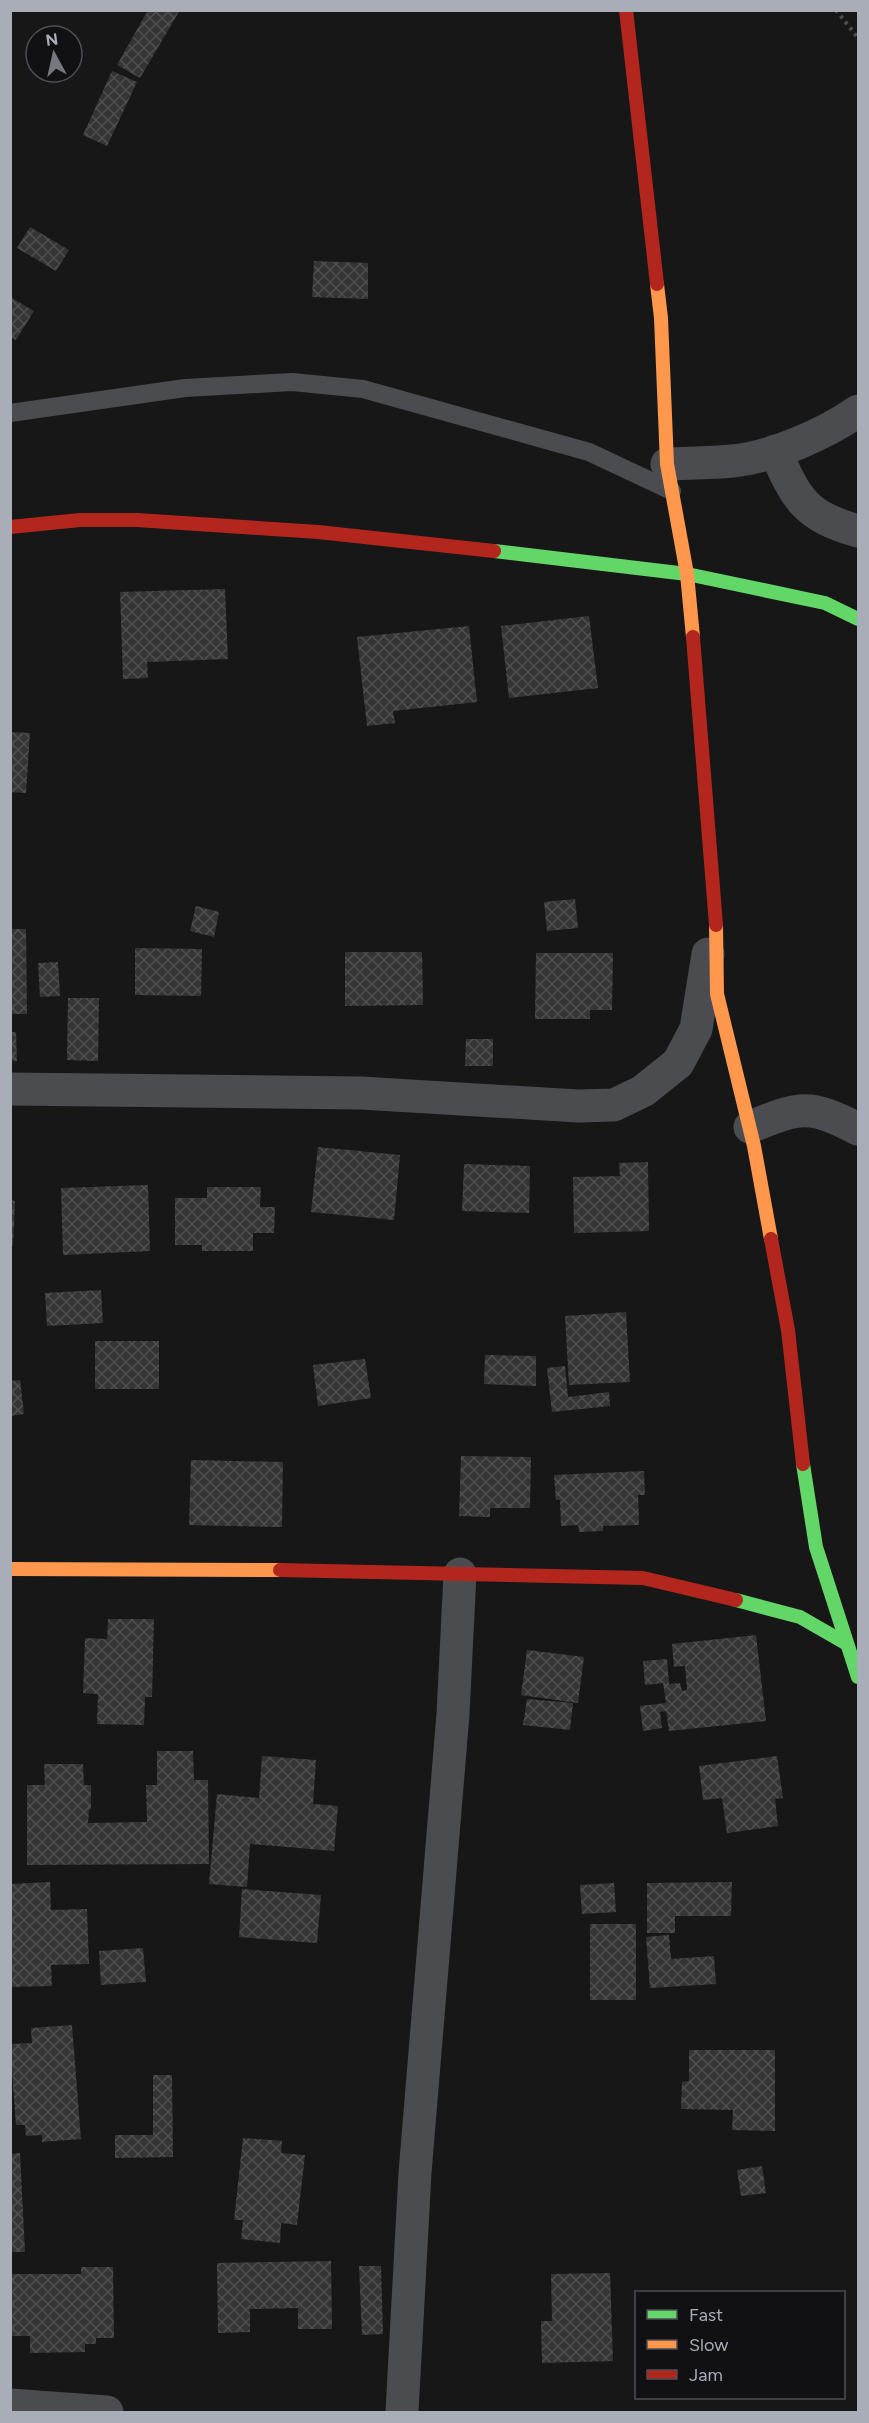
<svg xmlns="http://www.w3.org/2000/svg" width="869" height="2423" viewBox="0 0 869 2423" font-family="Figtree,sans-serif">
  <defs>
    <pattern id="building-cross-hatch" width="8" height="8" patternUnits="userSpaceOnUse" patternTransform="scale(1.5)"><rect width="8" height="8" fill="#353536"/><path d="M0 0l8 8M0 8l8-8" fill="none" stroke="#4f5051"/></pattern>
  </defs>
  <rect width="100%" height="100%" fill="#171717"/>
  <!-- building -->
  <g fill="url(#building-cross-hatch)">
    <polygon points="148,10 180,10 140,78 117,65"/>
    <polygon points="112,71 137,82 107,146 83,135"/>
    <polygon points="30,227 69,250 56,271 17,248"/>
    <polygon points="314,261 368,263 368,299 312,297"/>
    <polygon points="10,297 34,311 16,340 10,337"/>
    <polygon points="225,589 228,659 147,662 148,678 123,679 120,592"/>
    <polygon points="589,616 598,688 509,698 501,626"/>
    <polygon points="469,626 477,702 393,711 395,723 367,726 357,637"/>
    <polygon points="10,732 30,733 26,793 10,792"/>
    <polygon points="575,899 578,928 547,931 544,902"/>
    <polygon points="196,906 219,912 214,937 190,931"/>
    <polygon points="10,929 26,929 27,1014 10,1014"/>
    <polygon points="135,948 202,949 201,996 135,995"/>
    <polygon points="345,952 422,952 423,1005 345,1006"/>
    <polygon points="536,953 613,953 612,1010 590,1010 590,1019 535,1019"/>
    <polygon points="58,962 60,996 40,997 38,963"/>
    <polygon points="68,998 99,998 98,1061 67,1060"/>
    <polygon points="10,1032 16,1032 17,1061 10,1061"/>
    <polygon points="466,1039 493,1039 493,1066 465,1066"/>
    <polygon points="318,1147 400,1155 394,1220 311,1212"/>
    <polygon points="648,1162 649,1231 574,1233 573,1177 620,1176 619,1163"/>
    <polygon points="464,1164 530,1166 529,1213 462,1211"/>
    <polygon points="148,1185 150,1251 63,1255 61,1188"/>
    <polygon points="207,1187 261,1187 260,1207 275,1207 274,1233 253,1233 253,1251 202,1251 202,1245 175,1245 175,1198 207,1198"/>
    <polygon points="10,1200 15,1201 13,1246 10,1246"/>
    <polygon points="101,1290 103,1323 47,1326 45,1293"/>
    <polygon points="626,1312 630,1382 569,1385 565,1316"/>
    <rect x="95" y="1341" width="64" height="48"/>
    <polygon points="485,1355 536,1356 536,1386 484,1384"/>
    <polygon points="365,1359 371,1398 318,1406 313,1365"/>
    <polygon points="565,1366 568,1397 609,1392 610,1406 552,1412 547,1368"/>
    <polygon points="20,1380 24,1414 10,1416 10,1381"/>
    <polygon points="461,1456 531,1457 530,1508 490,1508 490,1517 459,1516"/>
    <polygon points="191,1460 283,1462 282,1527 189,1525"/>
    <polygon points="644,1471 645,1495 638,1495 639,1525 603,1526 603,1531 579,1532 578,1525 561,1526 560,1500 556,1500 554,1475"/>
    <polygon points="108,1619 154,1619 152,1697 145,1697 144,1725 97,1724 98,1694 83,1693 85,1638 107,1639"/>
    <polygon points="756,1635 766,1721 669,1731 666,1711 660,1712 662,1728 643,1731 640,1706 666,1703 663,1683 645,1685 643,1661 667,1659 669,1684 680,1683 682,1691 687,1690 685,1666 674,1667 672,1644"/>
    <polygon points="527,1650 584,1657 578,1703 521,1695"/>
    <polygon points="527,1699 573,1703 570,1730 523,1725"/>
    <polygon points="157,1751 193,1751 194,1780 208,1780 209,1864 27,1865 27,1785 45,1785 44,1764 83,1764 84,1785 91,1785 91,1809 89,1810 88,1823 147,1822 146,1785 157,1785"/>
    <polygon points="262,1756 316,1760 313,1804 338,1806 334,1851 250,1844 247,1887 209,1884 217,1794 259,1798"/>
    <polygon points="777,1756 783,1798 775,1799 778,1826 727,1833 722,1798 703,1800 699,1766"/>
    <polygon points="50,1882 51,1910 87,1909 89,1964 51,1965 52,1986 10,1987 10,1884"/>
    <polygon points="732,1882 731,1916 675,1916 675,1933 647,1933 647,1883"/>
    <polygon points="614,1883 616,1912 582,1914 580,1885"/>
    <polygon points="242,1889 321,1895 317,1943 239,1937"/>
    <rect x="590" y="1924" width="46" height="76"/>
    <polygon points="669,1935 671,1959 714,1956 716,1984 650,1988 646,1937"/>
    <polygon points="143,1948 146,1982 101,1985 99,1951"/>
    <polygon points="72,2025 81,2139 42,2142 42,2135 26,2136 25,2125 16,2125 10,2044 32,2043 31,2028"/>
    <polygon points="689,2050 775,2050 775,2131 732,2130 733,2110 681,2109 682,2082 689,2081"/>
    <polygon points="153,2075 172,2075 173,2157 115,2158 115,2135 153,2135"/>
    <polygon points="243,2138 282,2141 281,2153 305,2155 297,2225 281,2223 280,2243 241,2239 243,2220 234,2220"/>
    <polygon points="20,2153 25,2252 10,2252 10,2154"/>
    <polygon points="762,2166 766,2193 741,2196 737,2170"/>
    <polygon points="331,2261 332,2329 298,2329 298,2308 250,2309 250,2332 218,2333 217,2263"/>
    <polygon points="359,2266 381,2266 383,2334 362,2335"/>
    <polygon points="81,2267 113,2267 114,2338 96,2338 96,2344 85,2344 85,2352 30,2353 30,2336 10,2336 10,2274 81,2274"/>
    <polygon points="610,2273 613,2361 542,2363 541,2321 552,2321 551,2274"/>
  </g>
  <g fill="none" stroke-linecap="round" stroke-linejoin="round">
    <!-- path -->
    <polyline stroke="#4d4e52" stroke-width="4" stroke-dasharray="3 4.5" stroke-linecap="butt" points="836,10 858,38"/>
    <!-- lane -->
    <polyline stroke="#4b4c50" stroke-width="18" points="10,413 185,388 292,382 363,389 589,452 672,491"/>
    <!-- street -->
    <g stroke="#4b4c50" stroke-width="33">
      <path d="M775,451C797,500 805,516 858,531"/>
      <path d="M667,464C689,463 711,463 733,461C773,457 825,434 858,411"/>
      <polyline points="10,1089 361,1093 578,1106 614,1105 643,1091 678,1063 696,1029 708,954"/>
      <path d="M750,1127C800,1107 808,1103 858,1129"/>
      <polyline points="10,2405 107,2412"/>
      <polyline points="402,2412 415,2173 453,1714 460,1574"/>
    </g>
    <!-- fast -->
    <g stroke="#63d668" stroke-width="14">
      <polyline points="494,551 687,574 825,603 858,619"/>
      <polyline points="803,1464 816,1547 858,1677"/>
      <polyline points="736,1600 800,1617 847,1644"/>
    </g>
    <!-- slow -->
    <g stroke="#ff974d" stroke-width="14">
      <polyline points="657,284 661,318 667,464 687,574 693,637"/>
      <polyline points="716,925 717,994 754,1146 771,1239"/>
      <polyline points="10,1569 280,1570"/>
    </g>
    <!-- jam -->
    <g stroke="#b3261e" stroke-width="14">
      <polyline points="626,10 657,284"/>
      <polyline points="10,527 80,520 137,520 318,532 494,551"/>
      <polyline points="693,637 716,925"/>
      <polyline points="771,1239 788,1330 803,1464"/>
      <polyline points="280,1570 643,1578 736,1600"/>
    </g>
  </g>
  <!-- border -->
  <rect width="869" height="2423" fill="none" stroke="#a8adb8" stroke-width="24"/>
  <!-- legend -->
  <rect x="635" y="2291" width="210" height="108" fill="#111113" stroke="#4d4f55" stroke-width="1.5"/>
  <rect x="647" y="2310" width="30" height="9" fill="#63d668" stroke="#4d4f55" stroke-width="1.5"/>
  <text x="689" y="2321" font-size="18" fill="#a8adb8">Fast</text>
  <rect x="647" y="2340" width="30" height="9" fill="#ff974d" stroke="#4d4f55" stroke-width="1.5"/>
  <text x="689" y="2351" font-size="18" fill="#a8adb8">Slow</text>
  <rect x="647" y="2370" width="30" height="9" fill="#b3261e" stroke="#4d4f55" stroke-width="1.5"/>
  <text x="689" y="2381" font-size="18" fill="#a8adb8">Jam</text>
  <!-- north arrow -->
  <g transform="translate(54 54) rotate(352)"><circle r="28" fill="#111113" stroke="#4d4f55" stroke-width="1.5"/>
  <path d="M0-4.5L10 22L0 15L-10 22Z" fill="#757880"/>
  <text y="-9" font-size="16" font-weight="bold" text-anchor="middle" fill="#a8adb8">N</text>
  </g>
</svg>
